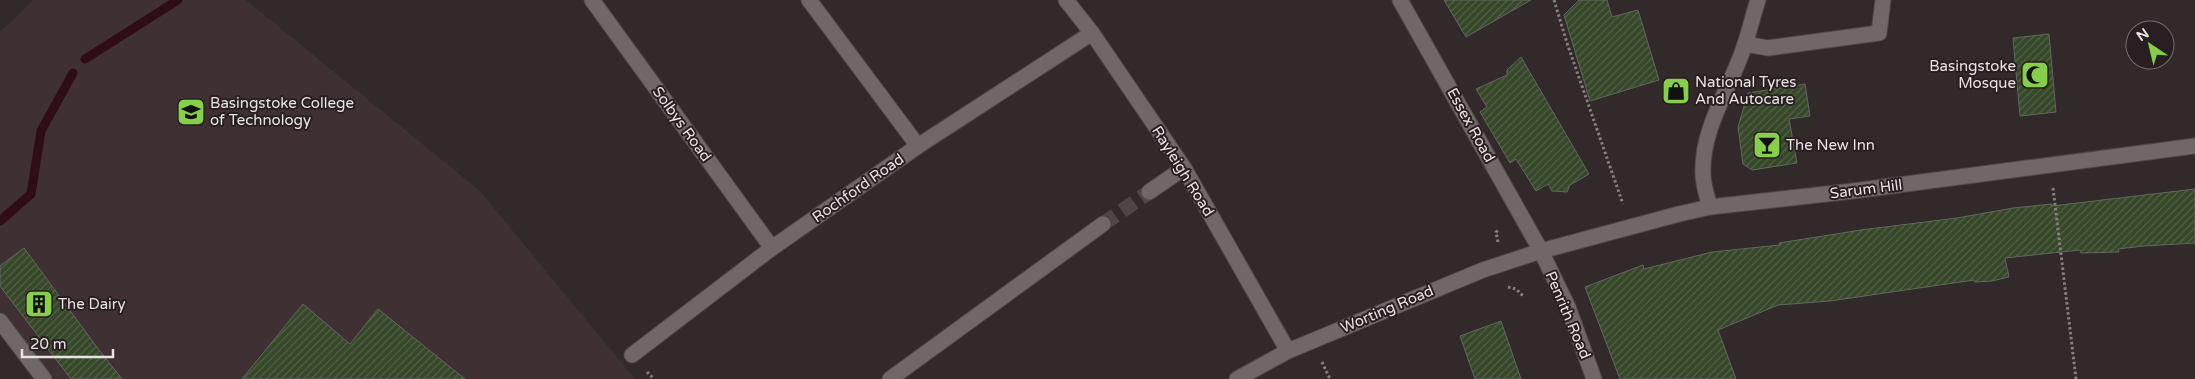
<svg xmlns="http://www.w3.org/2000/svg" width="2195" height="379" viewBox="0 0 2195 379" font-family="'Varela Round',sans-serif">
  <defs>
    <pattern id="building-hatch" width="6" height="6" patternUnits="userSpaceOnUse" patternTransform="scale(1.25)"><rect width="6" height="6" fill="#364829"/><path d="M-1 1l2-2M0 6l6-6M5 7l2-2" fill="none" stroke="#536248"/></pattern>
  </defs>
  <rect width="100%" height="100%" fill="#31292a"/>
  <!-- built -->
  <polygon fill="#3e3033" points="33,0 246,0 480,191 635,379 45,379 0,312 0,32"/>
  <g fill="none" stroke-linecap="round" stroke-linejoin="round">
    <!-- stream -->
    <g stroke="#2f0d17" stroke-width="9">
      <polyline points="85,59 178,0"/>
      <polyline points="0,221 31,194 41,131 73,73"/>
    </g>
  </g>
  <!-- building -->
  <g fill="url(#building-hatch)" stroke="#636760">
    <polygon points="1444,0 1531,0 1466,37"/>
    <polygon points="1579,0 1607,0 1612,17 1638,10 1659,80 1590,101 1564,15"/>
    <polygon points="2049,34 2056,112 2020,116 2013,38"/>
    <polygon points="1521,57 1589,174 1570,185 1567,192 1552,191 1548,184 1536,191 1516,159 1510,163 1480,112 1487,107 1476,89 1507,75 1507,70"/>
    <polygon points="1805,84 1810,116 1789,119 1797,163 1752,170 1743,164 1738,127 1748,93"/>
    <polygon points="2195,189 2195,243 2144,246 2118,249 2119,252 2081,253 2080,250 2005,258 2009,277 1992,281 1975,282 1974,280 1830,301 1778,305 1718,330 1736,379 1620,379 1585,287 1643,265 1644,269 1712,252 1780,245 1779,243 1861,230 1957,218 2013,208 2052,204 2052,206"/>
    <polygon points="24,248 96,346 122,379 71,379 0,286 0,266"/>
    <polygon points="303,304 350,344 378,309 465,379 242,379"/>
    <polygon points="1501,321 1521,379 1475,379 1460,336"/>
  </g>
  <g fill="none" stroke-linecap="round" stroke-linejoin="round">
    <!-- minor-tunnel -->
    <polyline stroke="#4d4546" stroke-width="15" stroke-dasharray="15 8" stroke-linecap="butt" points="1103,224 1149,192"/>
    <defs>
      <g id="minor">
        <polyline points="592,0 772,248"/>
        <polyline points="809,0 918,146"/>
        <polyline points="1066,0 1092,33 1184,168 1288,351"/>
        <polyline points="1400,0 1541,251 1568,307 1594,379"/>
        <polyline points="1745,44 1768,48 1879,33 1883,0"/>
        <polyline points="1149,192 1184,168"/>
        <path d="M1710,207C1707,196 1703,185 1703,174C1701,127 1732,86 1745,44C1750,29 1753,15 1758,0"/>
        <polyline points="0,321 44,379"/>
        <polyline points="632,355 772,248 918,146 1092,33"/>
        <polyline points="890,379 1103,224"/>
        <polyline points="1237,379 1288,351 1483,270 1541,251 1679,214 1710,207 1853,191 2195,146"/>
      </g>
    </defs>
    <!-- minor casing -->
    <use href="#minor" stroke="#4f4849" stroke-width="17"/>
    <!-- path -->
    <g stroke="#878081" stroke-width="3" stroke-dasharray="2.5 2.5" stroke-linecap="butt">
      <polyline points="1554,0 1567,43 1623,204"/>
      <polyline points="2053,188 2076,379"/>
      <polyline points="1498,242 1496,232 1499,230"/>
      <polyline points="1508,287 1516,289 1524,297"/>
      <polyline points="1322,362 1330,379"/>
      <polyline points="647,372 654,379"/>
    </g>
    <!-- minor -->
    <use href="#minor" stroke="#716769" stroke-width="15"/>
  </g>
  <!-- icons -->
  <defs>
    <symbol id="mosque-square" viewBox="-11 -11 22 22"><rect x="-9" y="-9" width="18" height="18" rx="4" fill="#87cf4a" stroke="#271f21"/><path d="M3.5-4.9A6 6 0 1 0 3.5 4.9A5 5 0 1 1 3.5-4.9Z" fill="#111"/></symbol>
    <symbol id="shop-square" viewBox="-11 -11 22 22"><rect x="-9" y="-9" width="18" height="18" rx="4" fill="#87cf4a" stroke="#271f21"/><path d="M-5-2.5h2.3a2.7 3.5 0 0 1 5.4 0H5L5.5 6h-11ZM-1.5-2.5h3a1.5 2.3 0 0 0-3 0Z" fill="#111"/></symbol>
    <symbol id="university-square" viewBox="-11 -11 22 22"><rect x="-9" y="-9" width="18" height="18" rx="4" fill="#87cf4a" stroke="#271f21"/><path d="M0-5L7-2L0 1L-7-2ZM-4 1L0 2.5L4 1V4Q0 6-4 4Z" fill="#111"/></symbol>
    <symbol id="bar-square" viewBox="-11 -11 22 22"><rect x="-9" y="-9" width="18" height="18" rx="4" fill="#87cf4a" stroke="#271f21"/><path d="M-6-5H6L.8 .8V4.5H3.5V6h-7V4.5H-.8V.8Z" fill="#111"/></symbol>
    <symbol id="building-square" viewBox="-11 -11 22 22"><rect x="-9" y="-9" width="18" height="18" rx="4" fill="#87cf4a" stroke="#271f21"/><path d="M-4-6H4V6H1V3H-1V6H-4ZM-2.5-4.3h1.7v1.8h-1.7ZM.8-4.3h1.7v1.8H.8ZM-2.5-1h1.7V.8h-1.7ZM.8-1h1.7V.8H.8Z" fill="#111"/></symbol>
  </defs>
  <g fill-rule="evenodd">
    <use href="#mosque-square" x="2019" y="59" width="32" height="32"/>
    <use href="#shop-square" x="1660" y="75" width="32" height="32"/>
    <use href="#university-square" x="175" y="96" width="32" height="32"/>
    <use href="#bar-square" x="1751" y="129" width="32" height="32"/>
    <use href="#building-square" x="23" y="288" width="32" height="32"/>
  </g>
  <g text-anchor="middle" stroke-width="4" stroke-linejoin="round" paint-order="stroke">
    <!-- poi labels -->
    <g font-size="15" fill="#e9e3e4" stroke="#271f21" text-anchor="start">
      <text x="2016" y="71" text-anchor="end">Basingstoke<tspan x="2016" dy="17">Mosque</tspan></text>
      <text x="1695" y="87">National Tyres<tspan x="1695" dy="17">And Autocare</tspan></text>
      <text x="210" y="108">Basingstoke College<tspan x="210" dy="17">of Technology</tspan></text>
      <text x="1786" y="150">The New Inn</text>
      <text x="58" y="309">The Dairy</text>
    </g>
    <!-- street labels -->
    <g font-size="15" fill="#e9e3e4" stroke="#271f21">
      <text transform="translate(682 124) rotate(54)" y="5">Solbys Road</text>
      <text transform="translate(1471 125) rotate(61)" y="5">Essex Road</text>
      <text transform="translate(1183 171) rotate(58)" y="5">Rayleigh Road</text>
      <text transform="translate(858 188) rotate(-35)" y="5">Rochford Road</text>
      <text transform="translate(1866 189) rotate(-7)" y="5">Sarum Hill</text>
      <text transform="translate(1387 309) rotate(-23)" y="5">Worting Road</text>
      <text transform="translate(1568 315) rotate(67)" y="5">Penrith Road</text>
    </g>
  </g>
  <!-- north arrow -->
  <g transform="translate(2150 45) rotate(325)"><circle r="24" fill="#271f21" stroke="#756d6f"/>
  <path d="M0-4L9 19L0 12L-9 19Z" fill="#87cf4a"/>
  <text y="-8" font-size="14" font-weight="bold" text-anchor="middle" fill="#e9e3e4">N</text>
  </g>
  <!-- scale -->
  <path d="M22 349v8h91v-8" fill="none" stroke="#e9e3e4" stroke-width="2.5"/>
  <text x="30" y="349" font-size="15" fill="#e9e3e4" stroke="#271f21" stroke-width="4" paint-order="stroke">20 m</text>
</svg>
